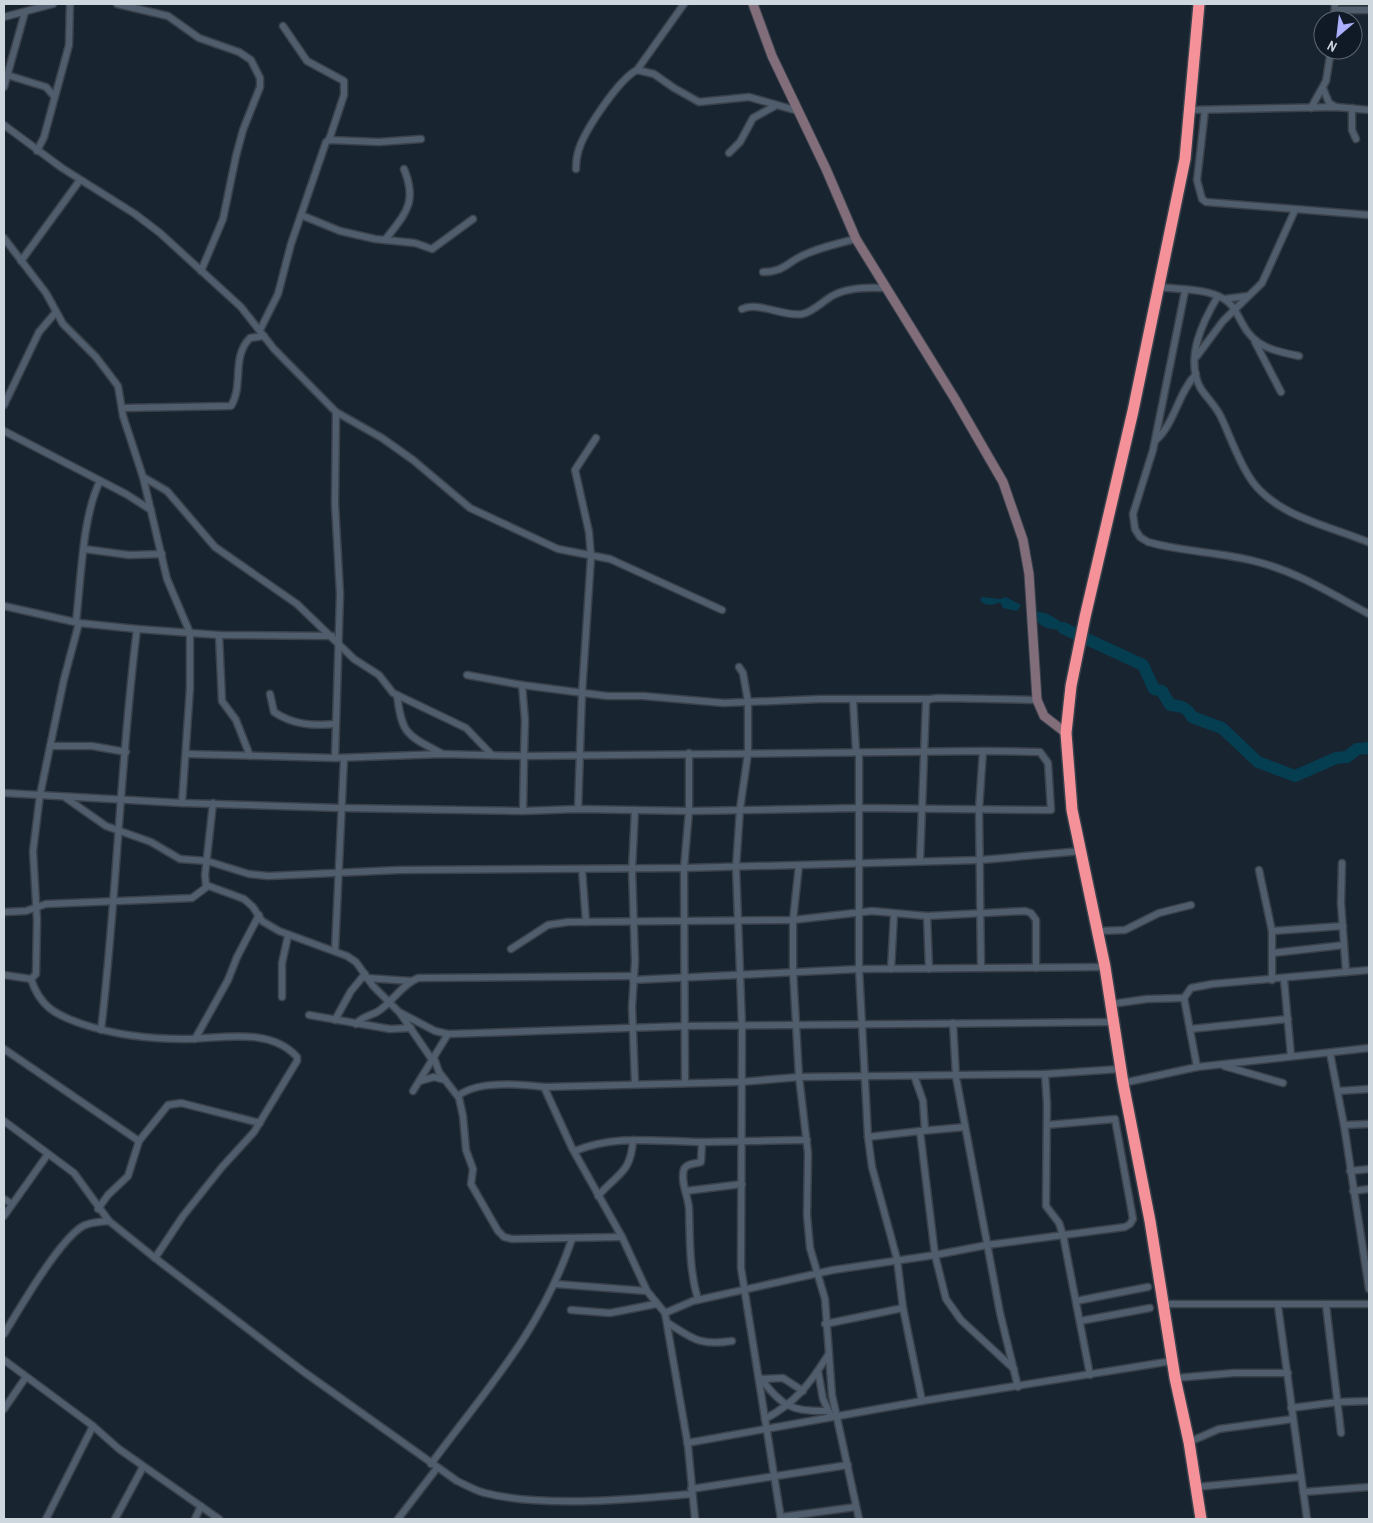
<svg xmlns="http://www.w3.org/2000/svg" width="1373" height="1523" viewBox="0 0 1373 1523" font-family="'Archivo Narrow',sans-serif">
  <rect width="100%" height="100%" fill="#192431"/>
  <!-- water -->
  <g fill="#053d51">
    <path d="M982,597L1000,599L1006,597L1021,605L1017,611L1003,608L1000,602C994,606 984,606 980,600Z"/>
    <path d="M1036,611L1048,614L1066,625L1061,630C1048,629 1039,628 1034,615Z"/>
  </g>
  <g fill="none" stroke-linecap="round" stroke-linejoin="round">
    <!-- river -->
    <path stroke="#053d51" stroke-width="12" d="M1063,628L1143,665L1154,689L1162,691L1170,705C1181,706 1187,707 1192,717L1222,728L1258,762L1295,776L1336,758L1347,757L1357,749L1369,748"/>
    <defs>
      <g id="street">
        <polyline points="117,4 168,16 199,38 239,52 251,60 260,78 260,87 243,130 236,156 223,219 201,271"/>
        <polyline points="1335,10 1369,10"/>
        <polyline points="4,17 53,4"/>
        <polyline points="1334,20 1335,4"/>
        <polyline points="283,26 307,61 344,81 344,95 329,140"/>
        <polyline points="637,70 684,4"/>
        <polyline points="7,75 46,87 54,96"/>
        <polyline points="4,87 25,12"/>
        <polyline points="1323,88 1329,103 1336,107"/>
        <polyline points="1311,108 1326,81 1331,50"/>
        <polyline points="1352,108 1352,130 1356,139"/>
        <polyline points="1190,110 1336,107 1369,110"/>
        <polyline points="1205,110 1197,180 1202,199 1206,202 1369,215"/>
        <polyline points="4,125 62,168 135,214 160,233 241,307 274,349 336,412 382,438 413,460 470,508 558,549 610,559 722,610"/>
        <polyline points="37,151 44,137 69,45 70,4"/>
        <polyline points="729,153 740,142 753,118 775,106"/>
        <path d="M576,169C576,162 577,155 579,149C585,130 619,79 637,70L654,74L674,88L699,102L749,97L798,111"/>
        <polyline points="301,215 340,231 375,239 415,243 432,249 473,219"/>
        <polyline points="4,238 46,293 63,324 96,357 118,386 123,416 143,477 167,491 215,547 297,604 354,659 379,675 393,693 466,728 492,755"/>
        <path d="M385,240C405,214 418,203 404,169"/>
        <polyline points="21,261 80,180"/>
        <path d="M763,272C785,272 788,261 806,254C822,247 839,243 856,239"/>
        <path d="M1160,287C1180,290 1206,288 1224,299C1233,304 1237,314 1242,323C1254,347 1274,351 1299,356"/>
        <path d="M1185,291L1153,450L1133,514L1135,529L1140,537L1148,542C1183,552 1219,552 1254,561C1296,571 1332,594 1369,614"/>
        <path d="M1218,296C1203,321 1184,359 1201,389C1207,398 1216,406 1221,417C1231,438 1238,461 1252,481C1278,517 1330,526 1368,542"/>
        <polyline points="1224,299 1248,296"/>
        <path d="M742,309C758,301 783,317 802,314C813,312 823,301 832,296C847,287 868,287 885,288"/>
        <polyline points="260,330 278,294 291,244 326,142 329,140 379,142 421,139"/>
        <polyline points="1255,342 1281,392"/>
        <polyline points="1197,356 1223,321 1262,283 1295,210"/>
        <polyline points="4,405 39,332 56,312"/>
        <path d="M123,408L231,406C244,385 231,357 250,338L264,336"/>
        <polyline points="4,431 126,494 151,510"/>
        <path d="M1156,440C1175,423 1178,393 1196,374"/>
        <polyline points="143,477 167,579 190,633 190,688 182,803"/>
        <polyline points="84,549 129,555 162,554"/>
        <polyline points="4,606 79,623 137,629 219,635 332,636"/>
        <path d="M76,622C81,581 82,517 100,481"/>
        <polyline points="219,635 222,701 236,720 250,756"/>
        <polyline points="739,667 743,673 748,702 748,753 740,809 736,867 742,1026 741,1268 781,1519"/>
        <polyline points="467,675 522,685 607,696 643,696 724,703 820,699 930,699"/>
        <path d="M270,694L274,712C293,725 314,726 335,724"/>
        <path d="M397,695C402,735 407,735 441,753"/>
        <polyline points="853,699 856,752"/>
        <polyline points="50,746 92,746 126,752"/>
        <polyline points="859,752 859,969 868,1137 872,1167 897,1259 903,1308 922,1401"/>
        <polyline points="187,754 335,758 442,754 524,756 525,720 522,685"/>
        <polyline points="335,758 340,594 335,504 336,412"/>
        <polyline points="4,793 182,803 341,808 523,811 578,809 689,811 860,808 1051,810 1048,763 1040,752 983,751 524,756 523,811"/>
        <polyline points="66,798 106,826 151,842 180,859 207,861 249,874 268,876 399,870 684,868 980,860 1082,851"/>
        <polyline points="213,803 205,875 206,885 244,899 253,907 262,921 279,931 347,956 356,962 373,986 399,1012 435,1031 448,1034 686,1026 1114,1022"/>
        <polyline points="578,809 582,693 591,557 589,532 575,470 596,438"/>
        <polyline points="920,861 926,702 930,699 938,698 1037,700"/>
        <polyline points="1342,863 1341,903 1346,972"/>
        <polyline points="799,865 793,920 793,971 799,1077 808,1153 807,1215 810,1248 825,1299 832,1395 859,1519"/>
        <polyline points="582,869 586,922"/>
        <polyline points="1259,870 1272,931 1272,980"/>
        <polyline points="4,912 26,911 46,904 192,898 208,886"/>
        <polyline points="927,916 929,969"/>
        <polyline points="1098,931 1125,930 1159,913 1191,905"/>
        <polyline points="1272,931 1343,926"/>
        <polyline points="511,949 548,925 568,922 793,920 872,911 927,916 1025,911 1031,913 1036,920 1036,968"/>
        <polyline points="335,950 344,758"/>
        <polyline points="1273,953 1344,945"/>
        <polyline points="981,968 979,809 983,751"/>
        <polyline points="891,969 894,914"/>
        <polyline points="4,975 31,979 36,974 37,920 33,851 40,795 64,679 79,623"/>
        <polyline points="366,978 411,981"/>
        <path d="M31,979C40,1007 56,1015 82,1024C115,1035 149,1039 184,1039C219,1039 270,1026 297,1057V1061L254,1132L222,1167L183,1216L155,1258"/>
        <polyline points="1284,979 1291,1056"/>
        <polyline points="633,980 859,969 1105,967"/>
        <polyline points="282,997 282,963 288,936"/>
        <polyline points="1111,1004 1147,999 1184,998"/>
        <polyline points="400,1013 433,1061"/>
        <polyline points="309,1015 390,1029 411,1028"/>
        <polyline points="335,1020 351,991 365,974"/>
        <polyline points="953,1023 956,1077 1000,1313 1018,1387"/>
        <path d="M356,1024C361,1017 369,1016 377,1012C392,1003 401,985 418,978L634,976"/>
        <polyline points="1190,1029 1288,1019"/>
        <path d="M101,1030C117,897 120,762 137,629"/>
        <polyline points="195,1039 228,980 237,957 259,915"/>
        <polyline points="4,1049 139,1141"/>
        <polyline points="1330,1053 1344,1125 1369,1289"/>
        <polyline points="434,1058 439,1072 459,1098 463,1116 466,1150 473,1169 471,1184 498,1231 504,1237 512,1239 622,1237"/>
        <polyline points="1224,1066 1283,1083"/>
        <polyline points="1197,1067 1184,998 1191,988 1212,984 1369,970"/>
        <polyline points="1045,1074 1121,1069"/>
        <polyline points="915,1078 923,1101 925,1130"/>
        <polyline points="420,1081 434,1077 445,1080"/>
        <polyline points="685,1083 684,868 689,811 689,753"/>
        <polyline points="1123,1083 1197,1067 1369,1048"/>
        <polyline points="635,1084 632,1007 635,961 632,869 635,810"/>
        <polyline points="544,1087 572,1148 622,1237 647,1291 665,1313 688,1446 695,1519"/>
        <polyline points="413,1091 448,1034"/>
        <polyline points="1338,1091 1369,1089"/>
        <path d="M458,1096C477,1080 520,1084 544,1087L740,1082L799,1077L1045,1074L1047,1104L1046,1206L1059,1223L1063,1235L1090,1375"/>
        <path d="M4,1121L74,1173L109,1221L155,1258L304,1372L457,1481C466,1485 476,1491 485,1493C544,1508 631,1499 691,1494"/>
        <polyline points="1344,1125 1369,1124"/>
        <polyline points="921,1131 965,1127"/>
        <polyline points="868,1137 920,1131 935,1255 946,1299 961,1320 1014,1369"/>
        <path d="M575,1151C614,1135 654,1141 696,1142C733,1142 770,1140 807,1140"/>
        <polyline points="1350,1171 1369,1169"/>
        <polyline points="686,1191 742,1184"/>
        <polyline points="1353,1191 1369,1189"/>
        <path d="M598,1196C618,1173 631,1173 633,1140"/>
        <polyline points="4,1199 12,1204"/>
        <polyline points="98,1209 108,1195 128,1176 139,1141 168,1105 181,1103 260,1123"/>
        <polyline points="4,1216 48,1154"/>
        <polyline points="555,1284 647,1291"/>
        <path d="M698,1300C689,1269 690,1240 689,1208C688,1196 680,1181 684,1169C687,1163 696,1164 701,1162L702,1142"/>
        <polyline points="1076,1301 1148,1287"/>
        <polyline points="1164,1304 1369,1304"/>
        <polyline points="1326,1305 1341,1433"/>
        <polyline points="1278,1306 1307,1519"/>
        <polyline points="571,1310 610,1313 656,1304"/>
        <polyline points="665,1313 693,1301 833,1270 935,1255 987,1245 1125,1227 1130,1224 1133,1219 1115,1119 1047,1125"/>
        <polyline points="1080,1321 1150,1308"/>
        <path d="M668,1323C693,1339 700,1346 732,1341"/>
        <polyline points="825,1324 903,1308"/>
        <path d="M4,1334C20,1308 59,1240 83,1226C91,1222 101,1222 109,1221"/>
        <polyline points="4,1360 93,1426 119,1449 219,1519"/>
        <polyline points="818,1371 823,1399 830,1414"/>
        <path d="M760,1378C783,1406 790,1412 828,1411"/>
        <polyline points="1175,1378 1234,1373 1288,1373"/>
        <polyline points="761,1379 783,1378 803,1391"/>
        <polyline points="1291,1408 1338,1402 1369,1401"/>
        <polyline points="4,1409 26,1377"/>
        <path d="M765,1419C795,1403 810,1384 828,1355"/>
        <polyline points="1189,1442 1219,1429 1293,1419"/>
        <polyline points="687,1443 922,1401 1172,1361"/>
        <path d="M431,1464C487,1388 541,1331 572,1239"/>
        <polyline points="1196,1487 1301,1477"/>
        <polyline points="691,1489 848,1465"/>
        <polyline points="1303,1492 1369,1487"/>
        <polyline points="781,1517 856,1507"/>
        <polyline points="46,1519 93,1426"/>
        <polyline points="115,1519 143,1467"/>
        <polyline points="195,1519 201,1506"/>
        <polyline points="398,1519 437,1468"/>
      </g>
      <polyline id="secondary" points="753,4 772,56 826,169 856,239 955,399 1003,482 1023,540 1029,574 1037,700 1044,716 1066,733"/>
      <polyline id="highway" points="1199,4 1185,159 1133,411 1085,617 1071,686 1066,733 1072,810 1105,967 1123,1083 1150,1221 1175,1378 1189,1442 1201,1519"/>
    </defs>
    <!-- street casing -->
    <use href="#street" stroke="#39414b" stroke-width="9"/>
    <!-- secondary casing -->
    <use href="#secondary" stroke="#39414b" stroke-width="11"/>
    <!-- highway casing -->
    <use href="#highway" stroke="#39414b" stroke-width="14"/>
    <!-- street -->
    <use href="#street" stroke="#505d6c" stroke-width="6"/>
    <!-- secondary -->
    <use href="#secondary" stroke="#826d7a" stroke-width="9"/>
    <!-- highway -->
    <use href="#highway" stroke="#f59299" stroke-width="11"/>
  </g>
  <!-- border -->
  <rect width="1373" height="1523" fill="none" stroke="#ced6de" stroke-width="10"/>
  <!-- north arrow -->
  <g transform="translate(1338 35) rotate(208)"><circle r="24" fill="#101a27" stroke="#5c6570"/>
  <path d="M0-4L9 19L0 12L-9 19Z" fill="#acaffb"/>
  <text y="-8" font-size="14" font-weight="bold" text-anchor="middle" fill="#ced6de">N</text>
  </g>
</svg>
